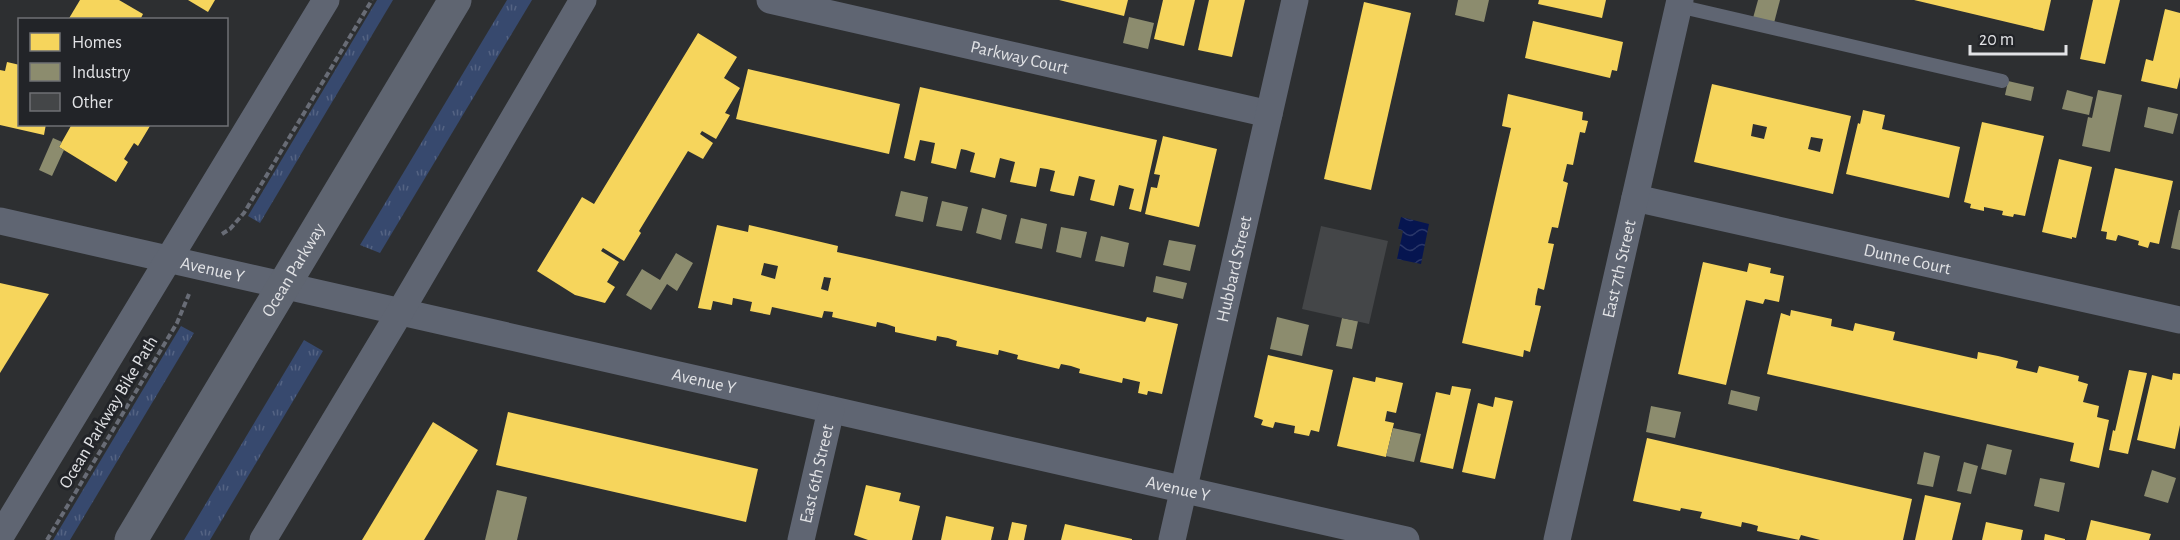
<svg xmlns="http://www.w3.org/2000/svg" width="2180" height="540" viewBox="0 0 2180 540" font-family="'Alegreya Sans',sans-serif">
  <defs>
    <pattern id="grass-tufts" width="24" height="20" patternUnits="userSpaceOnUse" patternTransform="scale(1.5)"><rect width="24" height="20" fill="#37496e"/><path d="M3 7l-1-3M5 7V3M7 7l1-3M15 17l-1-3M17 17v-4M19 17l1-3" fill="none" stroke="#546383"/></pattern>
    <pattern id="water-waves" width="16" height="10" patternUnits="userSpaceOnUse" patternTransform="scale(1.5)"><rect width="16" height="10" fill="#061550"/><path d="M0 5q4-4 8 0t8 0" fill="none" stroke="#2a3769"/></pattern>
  </defs>
  <rect width="100%" height="100%" fill="#2d2f31"/>
  <!-- grass -->
  <g fill="url(#grass-tufts)">
    <polygon points="377,0 393,0 260,223 248,216"/>
    <polygon points="507,0 532,0 380,253 360,245"/>
    <polygon points="181,326 194,333 70,540 53,540"/>
    <polygon points="304,340 323,351 210,540 184,540"/>
  </g>
  <!-- water -->
  <polygon fill="url(#water-waves)" points="1401,217 1429,224 1421,264 1397,259 1403,231 1398,229"/>
  <!-- homes -->
  <g fill="#f6d55c" fill-rule="evenodd">
    <polygon points="80,0 119,0 143,14 140,20 68,20"/>
    <polygon points="188,0 215,0 208,12"/>
    <polygon points="1059,0 1128,0 1124,16"/>
    <polygon points="1163,0 1195,0 1184,46 1154,39"/>
    <polygon points="1209,0 1245,0 1232,57 1198,50"/>
    <polygon points="1539,0 1606,0 1602,18 1538,4"/>
    <polygon points="1914,0 2051,0 2044,31"/>
    <polygon points="2093,0 2120,0 2105,64 2080,59"/>
    <polygon points="1364,2 1411,13 1371,190 1324,179"/>
    <polygon points="2165,9 2180,13 2180,77 2177,89 2141,81 2146,59 2153,61"/>
    <polygon points="1533,21 1623,42 1617,71 1612,70 1610,78 1525,58"/>
    <polygon points="698,33 737,57 724,78 740,88 725,113 730,115 716,139 702,131 700,134 713,143 703,159 688,151 639,231 641,233 624,261 603,248 601,251 619,262 607,282 615,287 605,303 575,295 537,271 582,197 594,204"/>
    <polygon points="7,62 20,65 20,124 46,124 44,135 0,125 0,70 5,71"/>
    <polygon points="748,69 900,104 889,154 736,119"/>
    <path d="M1712,84L1851,116L1833,194L1694,162ZM1753,124L1767,127L1764,139L1751,136ZM1811,137L1823,139L1820,152L1808,149Z"/>
    <polygon points="920,87 1157,140 1141,212 1129,209 1134,189 1119,185 1114,206 1090,200 1095,180 1079,176 1074,196 1063,194 1050,191 1055,171 1047,169 1040,168 1036,187 1010,182 1015,162 1000,158 995,178 970,172 975,153 966,150 961,149 956,169 931,163 935,143 920,140 915,161 904,158"/>
    <polygon points="1508,94 1583,112 1582,120 1588,121 1585,133 1580,132 1573,165 1567,164 1563,181 1568,183 1558,228 1552,227 1548,243 1554,244 1544,290 1538,288 1536,297 1535,305 1541,306 1530,352 1524,350 1523,357 1462,343 1511,128 1502,126"/>
    <polygon points="1863,110 1885,115 1882,129 1960,147 1949,198 1846,174 1858,123 1860,124"/>
    <polygon points="1982,122 2044,136 2025,216 2014,214 2013,217 2002,215 2003,211 1984,207 1984,211 1970,208 1971,204 1964,202"/>
    <polygon points="72,124 148,124 150,126 138,146 134,143 124,159 128,162 116,182 59,147"/>
    <polygon points="1163,136 1217,149 1199,227 1145,214 1151,187 1157,188 1160,175 1154,174"/>
    <polygon points="2059,159 2092,167 2076,238 2072,237 2072,239 2042,232"/>
    <polygon points="2115,168 2173,181 2159,244 2150,242 2148,248 2138,245 2139,241 2118,235 2116,241 2106,239 2107,232 2101,231"/>
    <path d="M717,225L748,232L749,225L838,246L837,252L869,259L1145,322L1147,317L1178,324L1162,394L1148,391L1147,395L1138,393L1140,382L1123,378L1122,383L1079,373L1080,369L1071,366L1061,364L1059,369L1017,359L1018,355L999,350L998,355L956,346L957,341L948,338L937,336L936,341L895,332V327L886,324L877,322L876,327L832,317L833,312L824,311L822,318L772,307L770,315L750,311L752,302L733,298L732,305L713,301L711,310L698,308ZM764,263L778,266L775,279L761,275ZM824,277L831,278L828,291L821,289Z"/>
    <polygon points="1703,262 1747,272 1749,263 1771,268 1770,273 1784,276 1779,302 1765,299 1763,304 1746,300 1726,385 1678,374"/>
    <polygon points="0,283 49,294 0,373"/>
    <polygon points="1791,310 1832,319 1831,326 1840,328 1853,331 1855,323 1895,332 1893,340 1977,359 1978,352 1998,356 2018,361 2016,368 2037,373 2039,366 2079,376 2078,381 2088,384 2083,402 2099,406 2097,417 2109,420 2099,468 2070,461 2074,443 1767,374 1781,313 1790,316"/>
    <polygon points="1268,355 1333,370 1319,432 1311,430 1309,436 1294,433 1295,426 1275,422 1273,428 1261,425 1263,420 1254,417"/>
    <polygon points="2129,370 2147,373 2128,454 2109,450 2113,430 2115,431"/>
    <polygon points="2173,373 2180,374 2180,425 2175,449 2137,440 2152,375 2172,380"/>
    <polygon points="1353,377 1375,382 1376,377 1403,383 1396,413 1387,411 1385,421 1394,423 1386,457 1337,446"/>
    <polygon points="1452,386 1471,389 1453,469 1420,462 1436,392 1450,395"/>
    <polygon points="1495,397 1513,401 1495,479 1462,472 1478,403 1493,407"/>
    <polygon points="508,412 758,469 746,522 496,465"/>
    <polygon points="433,422 478,450 424,540 362,540"/>
    <polygon points="1647,438 1912,499 1903,540 1820,540 1801,535 1799,540 1757,531 1758,526 1751,524 1742,522 1741,527 1700,518 1702,512 1681,508 1680,511 1633,501"/>
    <polygon points="866,485 901,493 899,501 920,506 912,540 868,540 854,535"/>
    <polygon points="1925,495 1961,503 1952,540 1915,540"/>
    <polygon points="946,516 994,527 991,540 941,540"/>
    <polygon points="2091,520 2151,534 2149,540 2086,540"/>
    <polygon points="1012,522 1027,525 1024,540 1008,540"/>
    <polygon points="1986,522 2023,530 2021,540 1982,540"/>
    <polygon points="1065,524 1132,539 1132,540 1061,540"/>
    <polygon points="2045,534 2065,539 2065,540 2044,540"/>
  </g>
  <!-- industry -->
  <g fill="#8c8c6e">
    <polygon points="1458,0 1489,0 1484,22 1455,15"/>
    <polygon points="1758,0 1780,0 1774,23 1753,18"/>
    <polygon points="1129,17 1154,23 1148,49 1123,43"/>
    <polygon points="2008,81 2034,87 2031,101 2005,95"/>
    <polygon points="2067,90 2093,97 2089,115 2062,109"/>
    <polygon points="2098,90 2122,95 2110,152 2082,146 2088,117 2092,118"/>
    <polygon points="2148,107 2178,114 2173,134 2144,127"/>
    <polygon points="53,138 62,142 59,147 64,150 52,176 39,170"/>
    <polygon points="901,191 928,197 923,222 895,216"/>
    <polygon points="942,201 968,207 962,231 936,226"/>
    <polygon points="982,208 1007,215 1001,240 976,233"/>
    <polygon points="2179,210 2180,210 2180,250 2171,248"/>
    <polygon points="1021,218 1047,224 1042,249 1015,243"/>
    <polygon points="1061,227 1087,232 1081,258 1056,252"/>
    <polygon points="1101,236 1129,243 1124,267 1095,261"/>
    <polygon points="1169,240 1196,245 1190,271 1163,265"/>
    <polygon points="676,253 693,263 677,291 667,284 651,310 626,295 642,269 660,280"/>
    <polygon points="1156,276 1187,283 1183,299 1153,292"/>
    <polygon points="1277,317 1309,325 1302,356 1270,349"/>
    <polygon points="1342,318 1358,321 1352,349 1336,346"/>
    <polygon points="1731,390 1760,397 1757,411 1728,404"/>
    <polygon points="1651,406 1681,412 1675,438 1646,432"/>
    <polygon points="1393,428 1421,434 1414,462 1386,456"/>
    <polygon points="1987,444 2012,450 2006,475 1981,469"/>
    <polygon points="1924,452 1940,456 1933,487 1917,484"/>
    <polygon points="1964,462 1978,466 1971,494 1957,491"/>
    <polygon points="2152,470 2176,478 2168,503 2144,496"/>
    <polygon points="2040,478 2065,483 2059,512 2034,506"/>
    <polygon points="497,490 527,497 517,540 485,540"/>
  </g>
  <!-- building -->
  <polygon fill="#444648" points="1321,226 1388,241 1369,324 1302,309"/>
  <g fill="none" stroke-linecap="round" stroke-linejoin="round">
    <!-- path -->
    <g stroke="#686c76" stroke-width="4" stroke-dasharray="6 3" stroke-linecap="butt">
      <polyline points="222,234 230,229 244,213 372,0"/>
      <polyline points="47,540 177,323 189,294"/>
    </g>
    <!-- service -->
    <polyline stroke="#5f6572" stroke-width="14" points="1678,6 2002,81"/>
    <!-- minor -->
    <g stroke="#5f6572" stroke-width="27">
      <path id="s1" d="M770,0L1269,114"/>
      <path id="s2" d="M1635,198L2180,320"/>
      <path id="s3" d="M0,221L1406,540"/>
      <polyline points="0,537 326,0"/>
      <polyline points="263,540 400,312 583,0"/>
      <path id="s4" d="M801,540L831,410"/>
      <path id="s5" d="M1172,540L1295,0"/>
      <path id="s6" d="M1557,540L1680,0"/>
    </g>
    <!-- primary -->
    <path stroke="#5f6571" stroke-width="33" id="s7" d="M131,540L455,0"/>
  </g>
  <g text-anchor="middle" stroke-width="6" stroke-linejoin="round" paint-order="stroke">
    <!-- street labels -->
    <g font-size="18" fill="#e2e3e6" stroke="#222428">
      <text dy="6" stroke="none"><textPath href="#s1" startOffset="256">Parkway Court</textPath></text>
      <text dy="6" stroke="none"><textPath href="#s2" startOffset="279">Dunne Court</textPath></text>
      <text dy="6" stroke="none"><textPath href="#s3" startOffset="218">Avenue Y</textPath></text>
      <text dy="6" stroke="none"><textPath href="#s7" startOffset="315">Ocean Parkway</textPath></text>
      <text dy="6" stroke="none"><textPath href="#s5" startOffset="278">Hubbard Street</textPath></text>
      <text dy="6" stroke="none"><textPath href="#s6" startOffset="278">East 7th Street</textPath></text>
      <text dy="6" stroke="none"><textPath href="#s3" startOffset="722">Avenue Y</textPath></text>
      <text transform="translate(108 412) rotate(-59)" y="6">Ocean Parkway Bike Path</text>
      <text dy="6" stroke="none"><textPath href="#s4" startOffset="68">East 6th Street</textPath></text>
      <text dy="6" stroke="none"><textPath href="#s3" startOffset="1208">Avenue Y</textPath></text>
    </g>
  </g>
  <!-- legend -->
  <rect x="18" y="18" width="210" height="108" fill="#222428" stroke="#6f7074" stroke-width="1.5"/>
  <rect x="30" y="33" width="30" height="18" fill="#f6d55c" stroke="#6f7074" stroke-width="1.5"/>
  <text x="72" y="48" font-size="18" fill="#e2e3e6">Homes</text>
  <rect x="30" y="63" width="30" height="18" fill="#8c8c6e" stroke="#6f7074" stroke-width="1.5"/>
  <text x="72" y="78" font-size="18" fill="#e2e3e6">Industry</text>
  <rect x="30" y="93" width="30" height="18" fill="#444648" stroke="#6f7074" stroke-width="1.5"/>
  <text x="72" y="108" font-size="18" fill="#e2e3e6">Other</text>
  <!-- scale -->
  <path d="M1970 45v9h96v-9" fill="none" stroke="#e2e3e6" stroke-width="3"/>
  <text x="1979" y="45" font-size="18" fill="#e2e3e6" stroke="#222428" stroke-width="4.5" paint-order="stroke">20 m</text>
</svg>
